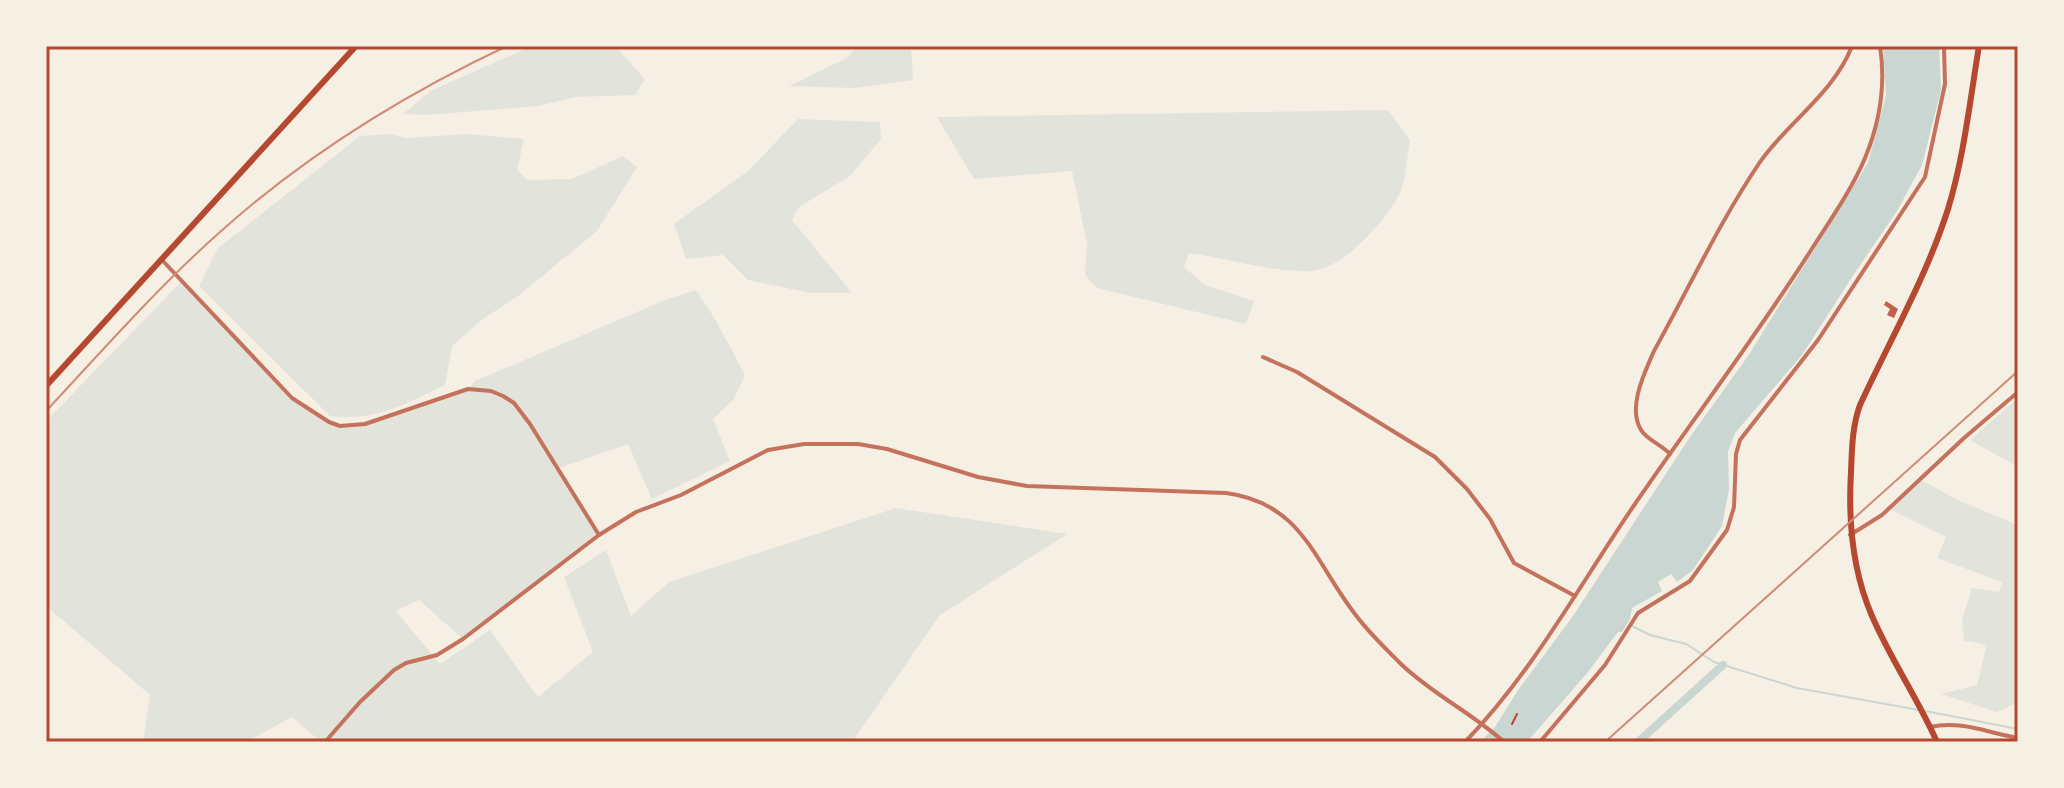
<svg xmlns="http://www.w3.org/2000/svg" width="2064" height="788" viewBox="0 0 2064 788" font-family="'Exo 2',sans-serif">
  <rect width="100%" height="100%" fill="#f6efe4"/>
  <!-- green -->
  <g fill="#e2e4dc">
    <polygon points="532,46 615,46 645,79 635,95 576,97 538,106 427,115 403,114 430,91"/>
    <polygon points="857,46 911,46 913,80 854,88 789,86 847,58"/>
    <path d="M1388,110L1410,140C1407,157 1406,180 1399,195C1384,222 1344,268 1312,271C1275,273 1226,258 1189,253L1184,267L1205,285L1254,301L1246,324L1097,288L1085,275L1087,244L1072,171L974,179L937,117Z"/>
    <polygon points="798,119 880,122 881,139 850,176 799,207 792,220 852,293 811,293 748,280 723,255 686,259 674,224 747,172"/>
    <path d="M390,134L406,138L468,134L524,139L517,170L527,180L572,179L623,156L637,167L597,231L518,296L480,321L452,346L445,385C403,405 378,421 330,416L199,286L217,249L360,136Z"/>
    <path d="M182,281C216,317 295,414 339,425C363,431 442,398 468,389L475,381L665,300L696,290L715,319L745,375L733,400L713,419L730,461L652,499L628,444L559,468L599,535L463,639L419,600L396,611L440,664L490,630L538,697L593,652L564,577L606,550L631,616L669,582L896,508L1067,534L940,615L852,742H321L292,717L246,742H143L150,695L46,606V421Z"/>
    <polygon points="2018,398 2018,467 1970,440"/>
    <polygon points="1919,479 1958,500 2018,525 2018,681 2015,704 1997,712 1941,694 1977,685 1986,648 1983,644 1964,641 1962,620 1972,588 1999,592 2002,582 1937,558 1946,537 1889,509"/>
  </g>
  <!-- water -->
  <polygon fill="#c9d6d2" points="1883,46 1939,46 1941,90 1922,165 1897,211 1852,277 1802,355 1735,433 1728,451 1729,490 1722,526 1693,570 1677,582 1671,574 1658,582 1662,591 1632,608 1630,619 1622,632 1618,632 1588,672 1527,742 1480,742 1495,727 1518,690 1573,616 1690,437 1748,356 1868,163 1886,96"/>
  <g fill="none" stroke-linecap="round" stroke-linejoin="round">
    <!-- stream -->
    <g stroke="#c9d6d2" stroke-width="2">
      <polyline points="1632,626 1650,635 1686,644 1714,662 1797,688 1919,710"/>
      <polyline points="1925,711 2018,729"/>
    </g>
    <!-- canal -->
    <polyline stroke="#c9d6d2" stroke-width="8" points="1638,742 1723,665"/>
  </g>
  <!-- building -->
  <polygon fill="#bf614a" points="1886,301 1898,309 1894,318 1887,315 1890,309 1884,305"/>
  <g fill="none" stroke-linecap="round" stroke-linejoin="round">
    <!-- path -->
    <g stroke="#b5482f" stroke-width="2">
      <polyline points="1512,724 1517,714"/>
      <polyline points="1512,742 1515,741"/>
    </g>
    <!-- minor -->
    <g stroke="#c5725c" stroke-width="4">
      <polyline points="162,260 292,398 329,422 340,426 365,424 468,389 491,391 503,396 514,403 530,424 599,535"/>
      <polyline points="1263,357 1297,372 1435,457 1467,489 1490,519 1514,563 1575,596"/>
      <path d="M1670,454C1662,445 1647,440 1641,430C1627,407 1645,372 1654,351C1689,288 1720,221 1760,162C1788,122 1834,93 1852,46"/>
      <polyline points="1850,535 1882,515 1964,438 2018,392"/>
      <path d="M1930,727C1961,720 1988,733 2018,738"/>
      <path d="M325,742L360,702L394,670L406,663L437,655L463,639L599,535L636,512L681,495L768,450L804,444H858L887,449L978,477L1027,486L1226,493C1302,503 1314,561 1355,614C1368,632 1385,648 1401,664C1432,694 1472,713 1504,742"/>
      <path d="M1465,742C1534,671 1581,582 1637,501C1695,416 1758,334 1813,247C1831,219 1852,189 1865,158C1880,122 1886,85 1880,46"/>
      <polyline points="1540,742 1605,665 1638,613 1690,581 1727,530 1734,507 1736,454 1740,440 1818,340 1925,177 1945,84 1944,46"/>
    </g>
    <!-- primary -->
    <g stroke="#b5482f" stroke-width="6">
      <polyline points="46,386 356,46"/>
      <path d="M1937,742C1918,699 1891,660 1872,616C1852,570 1848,522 1851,472C1852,449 1852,427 1860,405C1890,340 1926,278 1948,209C1964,157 1970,100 1979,46"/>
    </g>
    <!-- rail -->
    <g stroke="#cf8b77" stroke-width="2">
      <path d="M46,411C103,350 158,287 220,232C306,155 403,95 507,46"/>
      <polyline points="1605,742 2018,371"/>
    </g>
  </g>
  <!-- border -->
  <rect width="2064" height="788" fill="none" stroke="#f6efe4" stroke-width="96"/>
  <rect x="48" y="48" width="1968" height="692" fill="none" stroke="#b5482f" stroke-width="3"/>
</svg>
